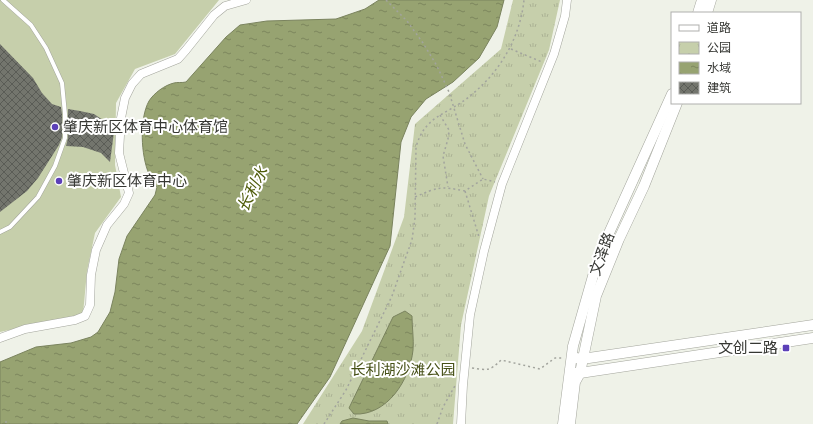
<svg xmlns="http://www.w3.org/2000/svg" width="813" height="424" viewBox="0 0 813 424" font-family="'Exo 2','Noto Sans SC',sans-serif">
  <defs>
    <pattern id="park-tufts" width="24" height="20" patternUnits="userSpaceOnUse"><rect width="24" height="20" fill="#c6cfab"/><path d="M3 7l-1-3M5 7V3M7 7l1-3M15 17l-1-3M17 17v-4M19 17l1-3" fill="none" stroke="#abb294"/></pattern>
    <pattern id="water-ripples" width="26" height="14" patternUnits="userSpaceOnUse"><rect width="26" height="14" fill="#97a371"/><path d="M2 4q2-2 4 0t4 0M15 11q2-2 4 0t4 0" fill="none" stroke="#7c865d"/></pattern>
    <pattern id="building-cross-hatch" width="8" height="8" patternUnits="userSpaceOnUse"><rect width="8" height="8" fill="#73756d"/><path d="M0 0l8 8M0 8l8-8" fill="none" stroke="#5a5c56"/></pattern>
  </defs>
  <rect width="100%" height="100%" fill="#eff2e8"/>
  <!-- green -->
  <polygon fill="#c6cfab" points="0,0 219,0 175,54 135,69 116,103 115,165 121,197 95,233 87,271 83,314 0,332"/>
  <!-- park -->
  <polygon fill="url(#park-tufts)" points="513,0 560,0 549,50 489,196 461,325 453,424 303,424 362,331 404,217 415,124 501,49"/>
  <!-- water -->
  <g fill="url(#water-ripples)" stroke="#7a835e">
    <path d="M379,0H504L497,27L479,58L453,82L426,99L411,117L401,142L390,246L330,377L297,424H0V362L36,347L71,343L91,337L98,332L110,312L115,292L119,259L127,236L155,195L157,187C154,183 150,179 149,174C141,156 139,119 149,101C154,93 165,85 174,83C177,82 182,83 186,82L226,37L240,25L267,21L336,19L365,9Z"/>
    <path d="M405,311L412,316C412,328 414,339 413,350C410,380 387,416 354,414L349,408L393,317Z"/>
    <polygon points="353,418 369,421 387,421 388,424 340,424 342,421"/>
  </g>
  <!-- building -->
  <g fill="url(#building-cross-hatch)">
    <polygon points="0,44 33,78 42,93 52,104 61,107 62,114 62,137 59,145 38,178 27,191 0,212"/>
    <polygon points="68,109 80,111 94,114 106,122 114,132 110,162 101,153 83,147 66,146 68,138"/>
  </g>
  <g fill="none" stroke-linecap="round" stroke-linejoin="round">
    <defs>
      <polyline id="service" points="0,232 10,227 38,197 55,166 65,138 65,114 62,83 46,48 31,25 3,0"/>
      <g id="minor">
        <polyline points="0,338 25,329 75,320 85,316 90,305 91,275 96,250 107,225 124,204 129,193 119,153 121,118 125,98 132,84 141,74 178,59 186,50 214,15 225,6 246,0"/>
        <polyline points="461,424 463,385 470,315 484,251 502,184 554,54 565,16 567,0"/>
      </g>
      <g id="tertiary">
        <polyline points="698,13 702,0"/>
        <polyline points="707,13 711,0"/>
        <polyline points="576,358 582,359 813,325"/>
        <polyline points="574,373 580,373 813,338"/>
        <polyline points="563,424 573,346 593,276 609,233 672,94"/>
        <polyline points="570,424 575,382 580,373 596,296 619,239 644,186 677,103"/>
      </g>
    </defs>
    <!-- service casing -->
    <use href="#service" stroke="#a3a59c" stroke-width="5"/>
    <!-- minor casing -->
    <use href="#minor" stroke="#a3a59c" stroke-width="9"/>
    <!-- tertiary casing -->
    <use href="#tertiary" stroke="#a3a59c" stroke-width="11"/>
    <!-- path -->
    <g stroke="#a2a49d" stroke-width="1.5" stroke-dasharray="2 3" stroke-linecap="butt">
      <polyline points="511,49 542,62"/>
      <polyline points="440,115 449,130 448,139 443,156 448,187"/>
      <polyline points="465,191 479,237"/>
      <path d="M415,197C438,187 440,186 465,191L483,179L495,182"/>
      <path d="M472,368C487,370 489,372 501,360L540,369L555,358H564"/>
      <polyline points="6,421 6,424"/>
      <path d="M324,424L346,390L392,296L404,262L412,240L415,218L416,147C425,115 447,115 470,96C500,72 520,38 524,0"/>
      <polyline points="437,424 443,407 456,384"/>
    </g>
    <!-- service -->
    <use href="#service" stroke="#fff" stroke-width="4"/>
    <!-- minor -->
    <use href="#minor" stroke="#fff" stroke-width="8"/>
    <!-- tertiary -->
    <use href="#tertiary" stroke="#fff" stroke-width="10"/>
    <!-- path-bridge -->
    <polyline stroke="#a2a49d" stroke-width="1.5" stroke-dasharray="2 3" stroke-linecap="butt" points="386,0 407,21 423,43 437,66 449,92 465,144 483,179"/>
  </g>
  <!-- markers -->
  <g fill="#5c40b8" stroke="#fff" stroke-width="1.5">
    <circle cx="55" cy="127" r="4"/>
    <circle cx="59" cy="181" r="4"/>
    <rect x="782" y="344" width="8" height="8" rx="2"/>
  </g>
  <g text-anchor="middle" stroke-width="4" stroke-linejoin="round" paint-order="stroke">
    <!-- poi labels -->
    <g font-size="15" fill="#363733" stroke="#fff" text-anchor="start">
      <text x="63" y="132">肇庆新区体育中心体育馆</text>
      <text x="67" y="186">肇庆新区体育中心</text>
      <text x="778" y="353" text-anchor="end">文创二路</text>
    </g>
    <!-- street labels -->
    <g font-size="15" fill="#363733" stroke="#fff">
      <text transform="translate(602 254) rotate(-70)" y="5">文泽路</text>
    </g>
    <!-- park labels -->
    <g font-size="15" fill="#475118" stroke="#fff">
      <text x="403" y="375">长利湖沙滩公园</text>
    </g>
    <!-- water labels -->
    <g font-size="16" font-style="italic" fill="#4f5c0a" stroke="#fff">
      <text transform="translate(252 189) rotate(-63)" y="6">长利水</text>
    </g>
  </g>
  <!-- legend -->
  <rect x="671" y="12" width="130" height="92" fill="#ffffff" stroke="#afafad"/>
  <rect x="679" y="25" width="20" height="6" fill="#ffffff" stroke="#afafad"/>
  <text x="707" y="32" font-size="12" fill="#363733">道路</text>
  <rect x="679" y="42" width="20" height="12" fill="url(#park-tufts)" stroke="#afafad"/>
  <text x="707" y="52" font-size="12" fill="#363733">公园</text>
  <rect x="679" y="62" width="20" height="12" fill="url(#water-ripples)" stroke="#afafad"/>
  <text x="707" y="72" font-size="12" fill="#363733">水域</text>
  <rect x="679" y="82" width="20" height="12" fill="url(#building-cross-hatch)" stroke="#afafad"/>
  <text x="707" y="92" font-size="12" fill="#363733">建筑</text>
</svg>
